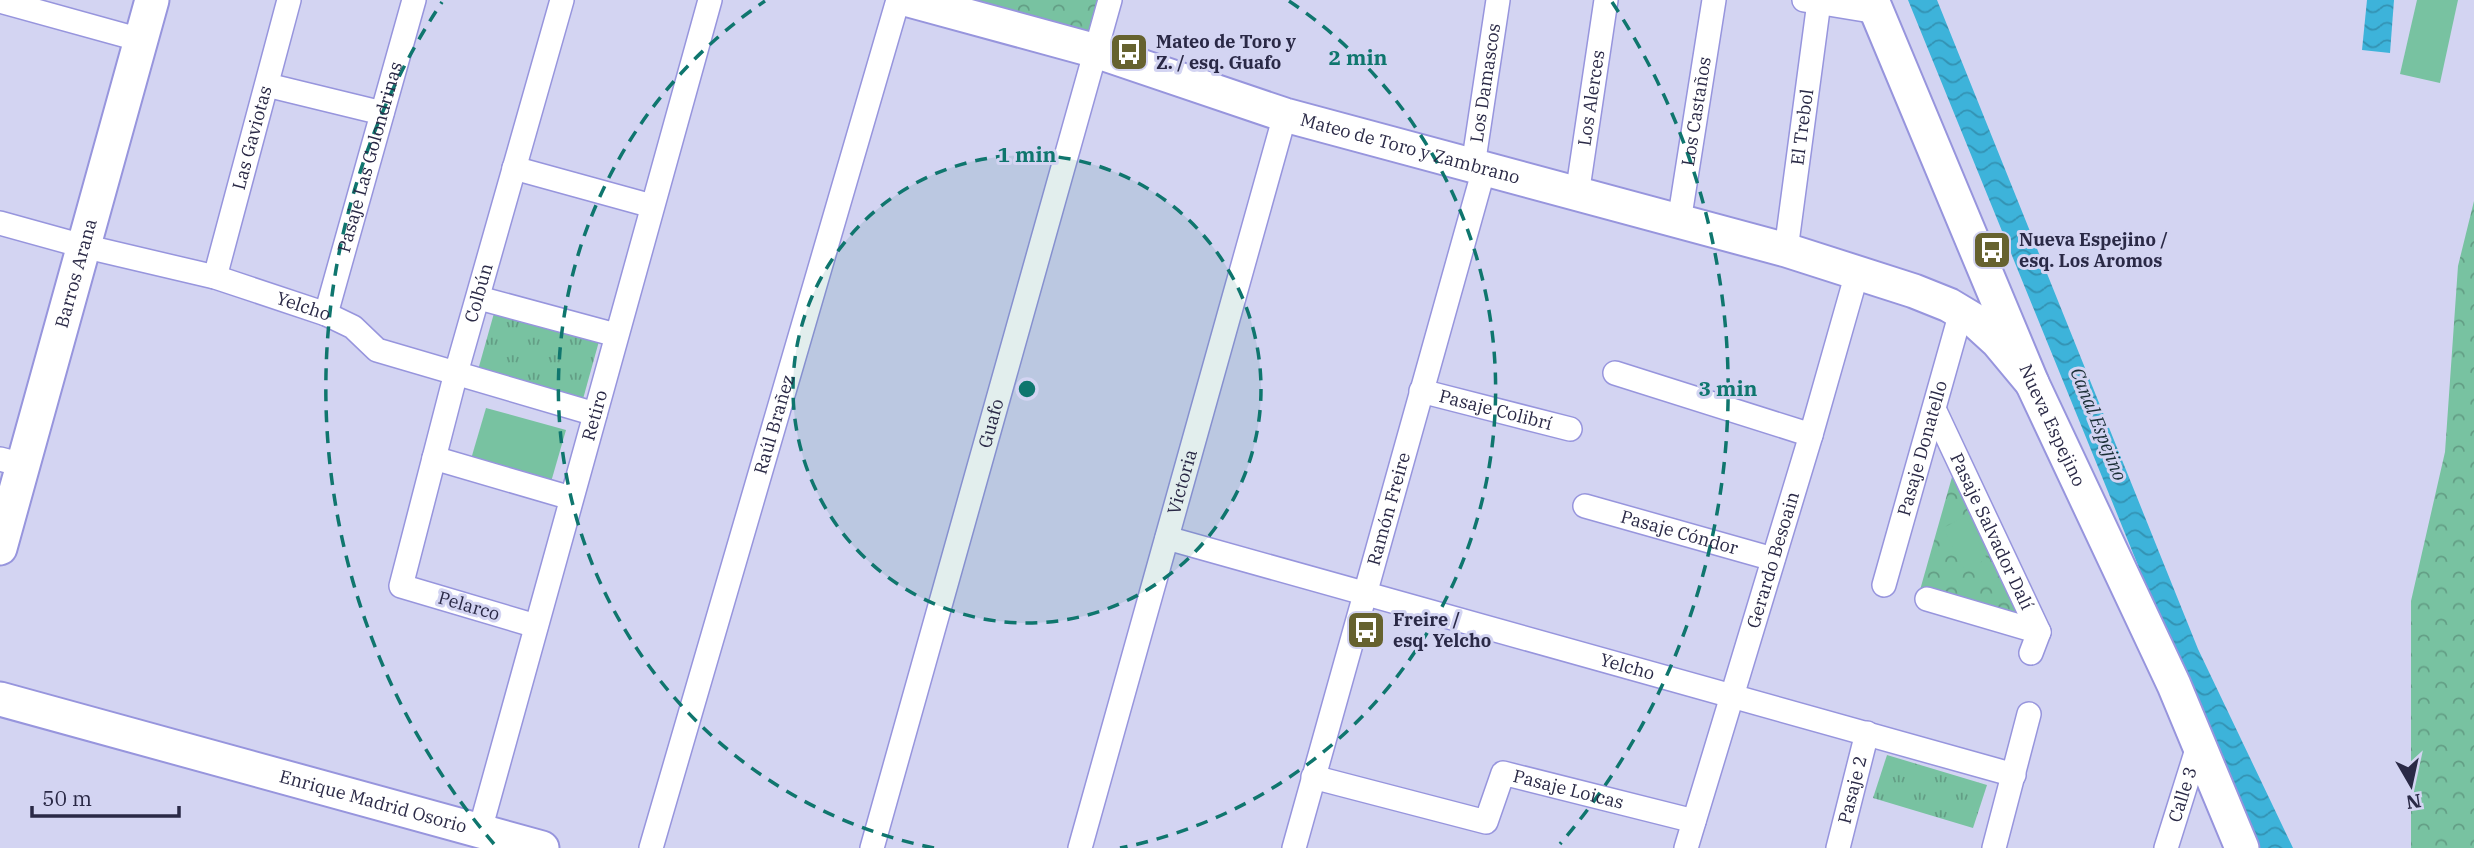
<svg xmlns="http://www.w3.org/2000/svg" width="2474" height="848" viewBox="0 0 2474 848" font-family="'IBM Plex Serif',serif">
  <defs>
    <pattern id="grass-tufts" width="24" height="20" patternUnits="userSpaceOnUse" patternTransform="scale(1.75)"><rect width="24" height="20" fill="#78c2a1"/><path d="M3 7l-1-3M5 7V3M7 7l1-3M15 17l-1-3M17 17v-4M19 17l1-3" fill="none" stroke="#639e85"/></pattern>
    <pattern id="forest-crowns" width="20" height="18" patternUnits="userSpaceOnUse" patternTransform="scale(1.75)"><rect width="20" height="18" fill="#78c2a1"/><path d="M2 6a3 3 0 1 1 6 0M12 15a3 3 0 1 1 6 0" fill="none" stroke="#639e85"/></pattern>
    <pattern id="water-waves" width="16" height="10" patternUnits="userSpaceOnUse" patternTransform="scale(1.75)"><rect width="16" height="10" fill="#3db3da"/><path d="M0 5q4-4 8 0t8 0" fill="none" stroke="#3392b3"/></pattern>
  </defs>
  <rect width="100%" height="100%" fill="#d3d4f2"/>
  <!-- grass -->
  <g fill="url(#grass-tufts)">
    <polygon points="496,306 601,334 583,399 478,370"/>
    <polygon points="1887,755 1987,785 1973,828 1873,798"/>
  </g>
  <!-- forest -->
  <g fill="url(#forest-crowns)">
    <polygon points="940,0 1104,0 1092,37"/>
    <polygon points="2474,201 2474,848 2411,848 2411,601 2445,452 2458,266"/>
    <polygon points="1954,470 2022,609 2013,617 1920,590"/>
  </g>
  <!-- pitch -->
  <g fill="#78c2a1">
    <polygon points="2417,0 2458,0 2440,83 2400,74"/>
    <polygon points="486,408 566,430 551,482 471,459"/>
    <polygon points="1966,516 1987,559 1965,570 1943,528"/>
  </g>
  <!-- water -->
  <g fill="url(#water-waves)">
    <polygon points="1908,0 1937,0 2198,649 2293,848 2253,848"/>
    <polygon points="2367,0 2394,0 2390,53 2362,50"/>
  </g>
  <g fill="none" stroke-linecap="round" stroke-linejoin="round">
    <defs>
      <g id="street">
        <polyline points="1804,0 1877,12"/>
        <polyline points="0,1 141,40"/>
        <polyline points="267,85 382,113"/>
        <path id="s1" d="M1473,166L1498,0"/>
        <polyline points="514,168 652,206"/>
        <path id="s2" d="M1577,195L1606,0"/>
        <path id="s3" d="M1679,222L1714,0"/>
        <path id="s4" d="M0,223L83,246L215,277L326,314L353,327L377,350L595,414"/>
        <path id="s5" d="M1786,250L1819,2"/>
        <path id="s6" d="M215,277L289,0"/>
        <polyline points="479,298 616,335"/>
        <path id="s7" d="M326,314L414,0"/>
        <polyline points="1615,373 1811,435"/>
        <path id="s8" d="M1421,391L1570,429"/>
        <path id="s9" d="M1935,411L2039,632L2031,653"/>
        <polyline points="434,458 571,498"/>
        <polyline points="0,459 23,465"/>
        <path id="s10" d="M1585,506L1773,559"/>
        <path id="s11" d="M1167,538L2014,775"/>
        <path id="s12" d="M1884,585L1961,312"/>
        <polyline points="1927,599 2039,632"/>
        <path id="s13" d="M536,626L401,586L456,373L562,0"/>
        <path id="s14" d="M1313,777L1486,822L1503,773L1694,821"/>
        <path id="s15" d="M480,830L710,0"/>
        <path id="s16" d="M651,848L898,0"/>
        <path id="s17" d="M872,848L1110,0"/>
        <path id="s18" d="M1080,848L1285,115"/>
        <path id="s19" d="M1294,848L1484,169"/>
        <path id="s20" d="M1686,848L1811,435L1857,273"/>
        <path id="s21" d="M1838,848L1867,733"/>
        <polyline points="1994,848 2029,714"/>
        <path id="s22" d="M2166,848L2199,743"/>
      </g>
      <g id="secondary">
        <path id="s23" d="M909,0L1096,51L1285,115L1786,250L1914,291L1949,305L1974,320L1997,341L2032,383"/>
        <path id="s24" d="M1872,0L2032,383L2174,685L2242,848"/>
        <path id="s25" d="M0,548L152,0"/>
        <path id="s26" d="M0,699L542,848"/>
      </g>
    </defs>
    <!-- street casing -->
    <use href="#street" stroke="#9795dd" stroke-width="26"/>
    <!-- secondary casing -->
    <use href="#secondary" stroke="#9795dd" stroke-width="37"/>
    <!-- street -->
    <use href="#street" stroke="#fff" stroke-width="23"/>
    <!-- secondary -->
    <use href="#secondary" stroke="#fff" stroke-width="33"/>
  </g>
  <!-- distance rings -->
  <circle cx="1027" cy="389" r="234" fill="#0f766e" fill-opacity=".12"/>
  <g fill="none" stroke="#0f766e" stroke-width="3.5" stroke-dasharray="12 9">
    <circle cx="1027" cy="389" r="234"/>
    <path d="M934 848A468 468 0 0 1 765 1M1289 1A468 468 0 0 1 1120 848"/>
    <path d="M494 844A701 701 0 0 1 442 2M1612 2A701 701 0 0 1 1560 844"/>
  </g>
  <!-- icons -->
  <defs>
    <symbol id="bus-square" viewBox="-11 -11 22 22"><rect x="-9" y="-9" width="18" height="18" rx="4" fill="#66622f" stroke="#d3d4f2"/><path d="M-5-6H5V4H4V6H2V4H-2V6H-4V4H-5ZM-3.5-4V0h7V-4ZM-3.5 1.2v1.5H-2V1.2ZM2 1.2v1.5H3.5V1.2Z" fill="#fff"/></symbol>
  </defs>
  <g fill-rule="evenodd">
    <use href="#bus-square" x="1107" y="30" width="44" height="44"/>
    <use href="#bus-square" x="1970" y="228" width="44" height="44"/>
    <use href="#bus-square" x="1344" y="608" width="44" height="44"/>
  </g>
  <g text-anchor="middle" stroke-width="6" stroke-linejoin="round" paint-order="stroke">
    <!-- poi labels -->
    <g font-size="18" font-weight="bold" fill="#2a2946" stroke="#d3d4f2" text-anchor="start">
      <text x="1156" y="48">Mateo de Toro y<tspan x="1156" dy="21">Z. / esq. Guafo</tspan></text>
      <text x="2019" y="246">Nueva Espejino /<tspan x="2019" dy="21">esq. Los Aromos</tspan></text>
      <text x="1393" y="626">Freire /<tspan x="1393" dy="21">esq. Yelcho</tspan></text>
    </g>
    <!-- street labels -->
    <g font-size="18" fill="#2a2946" stroke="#d3d4f2">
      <text dy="6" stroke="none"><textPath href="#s1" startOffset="84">Los Damascos</textPath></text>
      <text dy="6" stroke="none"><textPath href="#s2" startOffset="98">Los Alerces</textPath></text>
      <text dy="6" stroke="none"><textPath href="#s3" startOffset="112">Los Castaños</textPath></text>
      <text dy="6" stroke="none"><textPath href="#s5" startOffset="124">El Trebol</textPath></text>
      <text dy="6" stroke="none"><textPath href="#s6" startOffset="144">Las Gaviotas</textPath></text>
      <text dy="6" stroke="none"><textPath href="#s23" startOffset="523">Mateo de Toro y Zambrano</textPath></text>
      <text dy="6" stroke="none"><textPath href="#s7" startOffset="163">Pasaje Las Golondrinas</textPath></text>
      <text dy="6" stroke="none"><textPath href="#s25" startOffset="285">Barros Arana</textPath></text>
      <text dy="6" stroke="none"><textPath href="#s13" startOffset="444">Colbún</textPath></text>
      <text dy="6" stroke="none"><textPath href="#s4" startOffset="315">Yelcho</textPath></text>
      <text dy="6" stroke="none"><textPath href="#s8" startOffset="77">Pasaje Colibrí</textPath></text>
      <text dy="6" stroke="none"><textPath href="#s15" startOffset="430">Retiro</textPath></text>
      <text dy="6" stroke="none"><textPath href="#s16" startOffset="441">Raúl Brañez</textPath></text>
      <text dy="6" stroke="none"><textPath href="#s17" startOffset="441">Guafo</textPath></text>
      <text dy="6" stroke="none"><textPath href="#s24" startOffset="462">Nueva Espejino</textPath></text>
      <text dy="6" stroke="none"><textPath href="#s12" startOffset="142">Pasaje Donatello</textPath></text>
      <text dy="6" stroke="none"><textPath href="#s18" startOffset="380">Victoria</textPath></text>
      <text dy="6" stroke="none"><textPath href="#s19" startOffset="352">Ramón Freire</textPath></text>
      <text dy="6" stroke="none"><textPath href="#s9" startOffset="133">Pasaje Salvador Dalí</textPath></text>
      <text dy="6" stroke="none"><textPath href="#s10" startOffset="98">Pasaje Cóndor</textPath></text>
      <text dy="6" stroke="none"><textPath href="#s20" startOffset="301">Gerardo Besoain</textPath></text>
      <text transform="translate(469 606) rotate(16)" y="6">Pelarco</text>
      <text dy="6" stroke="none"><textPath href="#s11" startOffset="478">Yelcho</textPath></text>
      <text dy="6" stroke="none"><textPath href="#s14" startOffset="298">Pasaje Loicas</textPath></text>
      <text dy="6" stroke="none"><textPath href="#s21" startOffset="60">Pasaje 2</textPath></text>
      <text dy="6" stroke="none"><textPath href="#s22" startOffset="56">Calle 3</textPath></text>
      <text dy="6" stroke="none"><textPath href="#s26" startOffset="387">Enrique Madrid Osorio</textPath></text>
    </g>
    <!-- water labels -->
    <g font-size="19" font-style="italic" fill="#1b2f37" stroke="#d3d4f2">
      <text transform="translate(2099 424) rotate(68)" y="7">Canal Espejino</text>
    </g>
  </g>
  <circle cx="1027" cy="389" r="10" fill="#0f766e" stroke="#d3d4f2" stroke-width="3.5"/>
  <g font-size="21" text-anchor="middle" font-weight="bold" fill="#0f766e" stroke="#d3d4f2" stroke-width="6" stroke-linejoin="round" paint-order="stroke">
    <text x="1358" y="65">2 min</text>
    <text x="1027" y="162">1 min</text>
    <text x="1728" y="396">3 min</text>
  </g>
  <!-- north arrow -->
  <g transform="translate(2411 785) rotate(171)" stroke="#d3d4f2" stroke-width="5" paint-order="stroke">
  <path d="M0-5L12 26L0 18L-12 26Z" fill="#2a2946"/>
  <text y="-10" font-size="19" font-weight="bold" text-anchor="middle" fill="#2a2946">N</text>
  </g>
  <!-- scale -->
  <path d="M32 806v10h147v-10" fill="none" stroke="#2a2946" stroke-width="3.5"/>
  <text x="42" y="806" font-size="21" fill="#2a2946" stroke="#d3d4f2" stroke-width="5" paint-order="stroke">50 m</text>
</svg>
